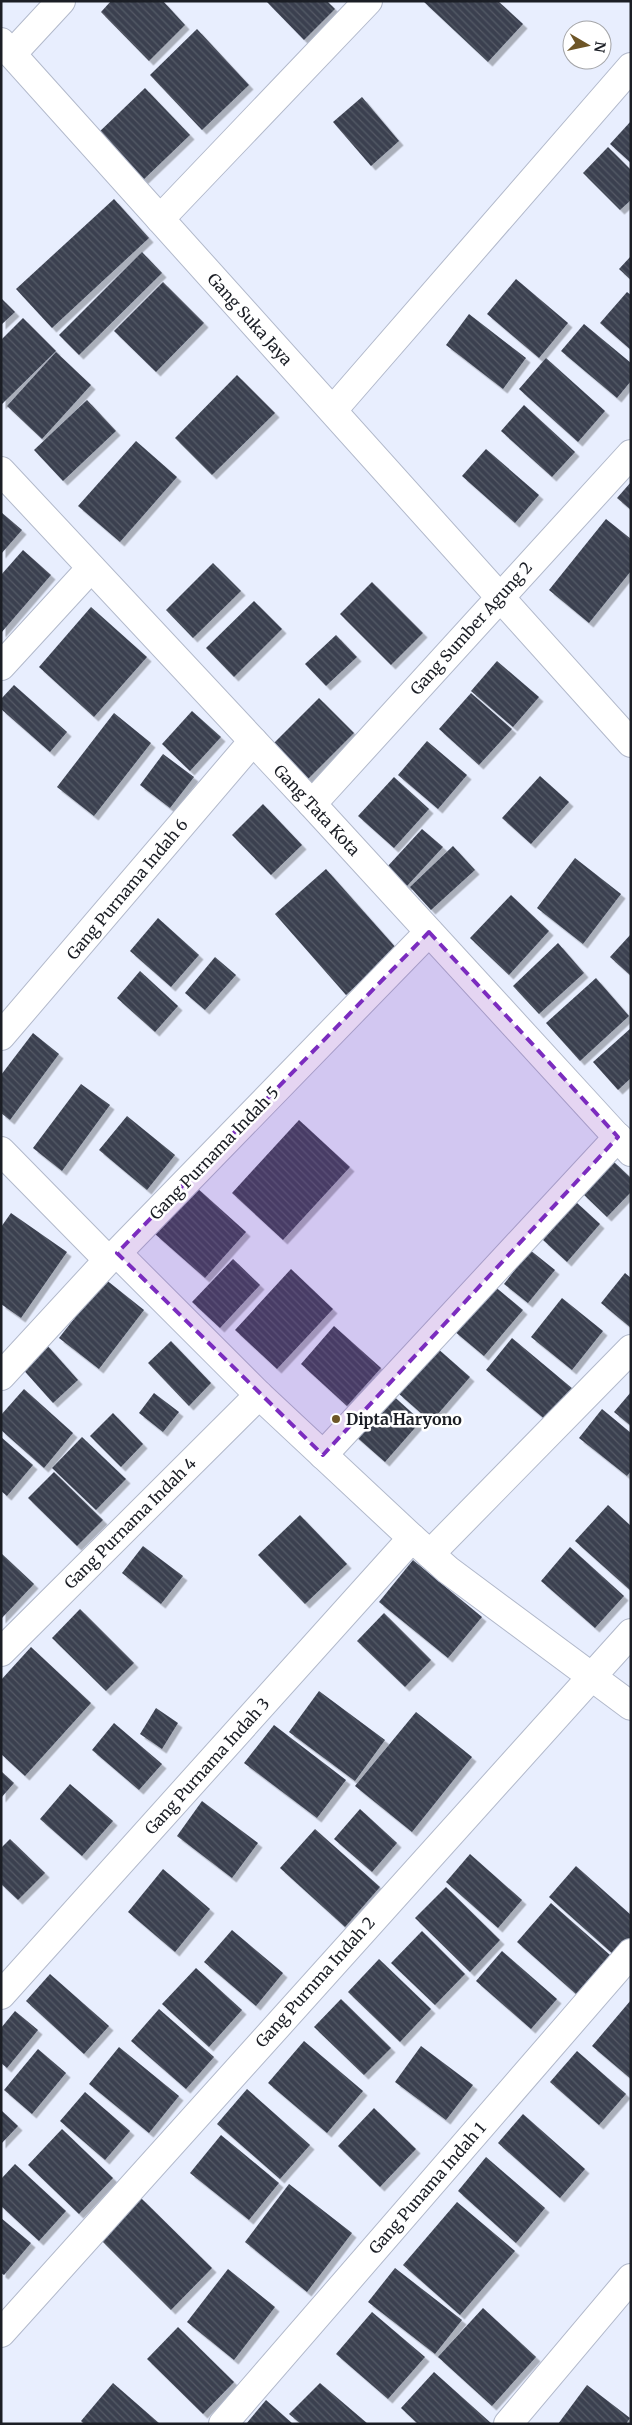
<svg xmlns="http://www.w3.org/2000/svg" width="632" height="2425" viewBox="0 0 632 2425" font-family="Merriweather,serif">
  <defs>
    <pattern id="building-back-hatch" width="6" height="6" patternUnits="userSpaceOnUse" patternTransform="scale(1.25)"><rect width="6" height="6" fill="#3b4150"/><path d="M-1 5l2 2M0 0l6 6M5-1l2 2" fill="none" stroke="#555a66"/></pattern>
    <filter id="shadow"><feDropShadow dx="4.5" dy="4.5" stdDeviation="0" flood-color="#0004"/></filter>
  </defs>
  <rect width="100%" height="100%" fill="#e8eefe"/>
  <!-- building -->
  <g fill="url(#building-back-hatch)" filter="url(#shadow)">
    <polygon points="111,1 163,1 185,25 149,61 101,12"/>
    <polygon points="266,1 327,1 335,9 304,40"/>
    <polygon points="423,1 498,1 523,24 488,62"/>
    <polygon points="197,29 249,85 202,130 150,75"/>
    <polygon points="145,88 190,135 141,182 96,135"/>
    <polygon points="362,97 399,141 371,166 333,122"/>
    <polygon points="631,121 631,163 610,144"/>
    <polygon points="608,147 631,170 631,200 620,210 583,173"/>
    <polygon points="114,199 149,238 52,328 16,289"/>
    <polygon points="142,252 162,273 79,355 59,335"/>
    <polygon points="631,256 631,280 619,269"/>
    <polygon points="516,279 568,323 539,358 487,314"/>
    <polygon points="163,282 204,323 156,372 114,331"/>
    <polygon points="627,292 631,295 631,350 600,323"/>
    <polygon points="1,298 15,312 1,325"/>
    <polygon points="469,314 526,358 503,389 446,345"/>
    <polygon points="23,318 56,351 1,405 1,340"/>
    <polygon points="584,324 631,363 631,381 617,398 561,351"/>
    <polygon points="56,352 91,385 42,439 7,406"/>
    <polygon points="546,358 605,411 578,442 519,389"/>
    <polygon points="237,375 275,413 212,475 175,438"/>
    <polygon points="87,400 116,431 63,481 34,450"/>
    <polygon points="524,405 575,452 552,477 501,431"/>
    <polygon points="136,441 177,477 120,542 78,506"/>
    <polygon points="486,449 539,495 515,523 462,476"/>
    <polygon points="631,482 631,510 617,498"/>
    <polygon points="1,512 22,530 1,554"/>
    <polygon points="606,519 631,539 631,571 589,623 549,590"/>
    <polygon points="23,550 51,575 1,633 1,575"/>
    <polygon points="213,563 241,591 193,638 166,610"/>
    <polygon points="372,582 423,633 391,665 340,614"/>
    <polygon points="254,601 282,629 234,677 206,648"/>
    <polygon points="91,607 147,657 94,717 39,667"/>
    <polygon points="336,635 357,657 326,686 305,664"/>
    <polygon points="497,661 539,697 513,727 471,691"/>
    <polygon points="14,685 67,732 50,752 1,709 1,699"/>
    <polygon points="471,693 512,729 479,765 439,729"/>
    <polygon points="319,698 354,733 307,780 273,744"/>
    <polygon points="192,711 221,737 190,771 162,744"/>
    <polygon points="114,713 151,743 94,816 57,787"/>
    <polygon points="427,741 467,775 438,809 398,775"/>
    <polygon points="163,754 194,777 170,808 140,785"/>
    <polygon points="540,776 569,802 531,844 502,818"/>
    <polygon points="394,777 429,809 394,848 358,816"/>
    <polygon points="263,804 302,845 271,875 232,835"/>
    <polygon points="422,829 443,847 407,886 387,867"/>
    <polygon points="453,846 475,870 431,910 410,887"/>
    <polygon points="575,858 621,894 583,944 537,908"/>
    <polygon points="326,869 397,949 346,995 275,914"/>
    <polygon points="511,895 549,931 509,975 470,938"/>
    <polygon points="158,918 199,955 171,987 130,951"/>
    <polygon points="631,934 631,976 610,957"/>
    <polygon points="558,943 584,973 539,1014 513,986"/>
    <polygon points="215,957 236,975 205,1010 185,993"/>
    <polygon points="140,971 178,1006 155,1032 117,998"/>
    <polygon points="596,978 629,1016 580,1061 546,1023"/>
    <polygon points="631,1028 631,1078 618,1090 593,1062"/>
    <polygon points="33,1033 59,1054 10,1120 1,1113 1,1075"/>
    <polygon points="81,1084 110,1105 62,1171 33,1148"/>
    <polygon points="127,1116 175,1155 147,1190 99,1150"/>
    <polygon points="299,1120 350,1167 283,1240 232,1193"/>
    <polygon points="613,1161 631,1178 631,1192 607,1217 582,1193"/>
    <polygon points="196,1187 246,1232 205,1278 155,1234"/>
    <polygon points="576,1202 600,1224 567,1262 543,1240"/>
    <polygon points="11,1213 67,1252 21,1318 1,1304 1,1227"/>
    <polygon points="530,1250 555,1270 528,1303 504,1284"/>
    <polygon points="233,1259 260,1285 220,1328 192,1302"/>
    <polygon points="291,1269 333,1309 277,1369 235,1330"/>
    <polygon points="625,1273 631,1278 631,1328 601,1303"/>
    <polygon points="105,1279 144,1310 99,1369 59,1338"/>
    <polygon points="493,1285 523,1310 484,1356 454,1331"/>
    <polygon points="562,1298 603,1331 572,1370 531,1337"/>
    <polygon points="334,1326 381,1368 347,1406 301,1364"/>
    <polygon points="512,1338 573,1389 547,1421 486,1370"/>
    <polygon points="171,1341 211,1383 189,1406 148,1363"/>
    <polygon points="45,1343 78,1380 53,1403 20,1366"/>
    <polygon points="437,1348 470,1377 431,1422 398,1393"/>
    <polygon points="24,1389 73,1433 44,1468 1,1430 1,1415"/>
    <polygon points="389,1392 421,1421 385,1462 353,1434"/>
    <polygon points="631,1392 631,1426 614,1412"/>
    <polygon points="154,1393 179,1412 163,1432 139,1413"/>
    <polygon points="602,1409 631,1433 631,1471 627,1476 579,1438"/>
    <polygon points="113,1413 143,1444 121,1467 90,1436"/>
    <polygon points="1,1437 33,1465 7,1496 1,1491"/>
    <polygon points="82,1437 126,1479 96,1510 52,1468"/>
    <polygon points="54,1472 103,1520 77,1546 28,1498"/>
    <polygon points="608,1505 631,1526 631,1591 575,1541"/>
    <polygon points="300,1515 347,1564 305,1604 258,1555"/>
    <polygon points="143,1546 183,1576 161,1604 122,1573"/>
    <polygon points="570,1547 624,1596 595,1628 541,1581"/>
    <polygon points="1,1553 34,1584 1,1619"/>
    <polygon points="413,1560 482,1617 448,1658 379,1602"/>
    <polygon points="80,1609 134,1663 106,1691 52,1638"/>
    <polygon points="384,1613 431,1660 405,1687 357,1641"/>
    <polygon points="31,1647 91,1703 25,1776 1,1754 1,1680"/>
    <polygon points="319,1691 385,1740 355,1781 289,1732"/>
    <polygon points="156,1708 178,1723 162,1749 140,1734"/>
    <polygon points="416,1712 472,1757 412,1832 355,1786"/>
    <polygon points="114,1723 162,1764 139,1790 92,1750"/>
    <polygon points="274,1725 346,1780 317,1818 244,1763"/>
    <polygon points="1,1771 14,1783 1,1798"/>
    <polygon points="70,1784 113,1821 82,1856 40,1819"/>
    <polygon points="202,1801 258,1843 232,1878 177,1836"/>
    <polygon points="360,1809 397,1843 372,1872 334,1839"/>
    <polygon points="315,1829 380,1887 345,1927 280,1868"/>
    <polygon points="10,1839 45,1873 18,1900 1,1884 1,1848"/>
    <polygon points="470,1854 522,1900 498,1928 446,1882"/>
    <polygon points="576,1866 631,1915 631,1937 614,1955 549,1897"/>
    <polygon points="163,1869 210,1909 175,1952 128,1912"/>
    <polygon points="446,1887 500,1940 470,1972 415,1918"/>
    <polygon points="551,1903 610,1955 576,1994 517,1942"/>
    <polygon points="232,1930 283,1973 256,2006 204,1962"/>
    <polygon points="422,1931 465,1974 435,2005 391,1963"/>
    <polygon points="502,1951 557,1999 531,2029 476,1981"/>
    <polygon points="379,1959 431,2009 400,2042 348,1992"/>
    <polygon points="196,1968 242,2010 209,2047 162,2004"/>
    <polygon points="50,1974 109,2026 84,2054 26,2001"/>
    <polygon points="341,1999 391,2048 364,2075 314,2027"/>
    <polygon points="631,2000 631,2079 592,2046"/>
    <polygon points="159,2009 214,2057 186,2089 131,2041"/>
    <polygon points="15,2011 38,2030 7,2068 1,2063 1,2028"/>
    <polygon points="304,2041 363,2091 327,2133 268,2083"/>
    <polygon points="421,2046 473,2085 446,2120 395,2082"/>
    <polygon points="119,2047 179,2096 149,2133 89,2084"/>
    <polygon points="38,2049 66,2073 32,2114 4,2090"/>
    <polygon points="577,2051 626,2094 599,2125 550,2082"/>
    <polygon points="247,2089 310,2145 280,2179 217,2124"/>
    <polygon points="85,2092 130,2131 105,2160 60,2121"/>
    <polygon points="374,2108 416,2149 380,2187 338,2146"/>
    <polygon points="1,2110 18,2126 1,2144"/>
    <polygon points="523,2114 585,2169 560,2198 498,2143"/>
    <polygon points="62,2129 113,2178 79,2214 28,2165"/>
    <polygon points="221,2135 279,2183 249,2220 190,2173"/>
    <polygon points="486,2157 545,2208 516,2243 458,2191"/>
    <polygon points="15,2164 66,2211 39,2241 1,2206 1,2179"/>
    <polygon points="289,2184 352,2233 307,2292 245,2242"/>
    <polygon points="141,2198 212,2268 171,2310 101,2240"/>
    <polygon points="457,2202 515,2251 460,2315 403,2265"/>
    <polygon points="1,2218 31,2243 4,2275 1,2273"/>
    <polygon points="395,2268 462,2320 435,2354 368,2302"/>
    <polygon points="228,2269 275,2307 234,2360 187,2322"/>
    <polygon points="483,2308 536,2357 492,2406 438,2357"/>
    <polygon points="372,2312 425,2357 388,2399 336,2354"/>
    <polygon points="178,2327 234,2382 203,2414 147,2359"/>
    <polygon points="434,2372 492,2424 418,2424 401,2408"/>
    <polygon points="113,2383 160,2424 84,2424 81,2421"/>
    <polygon points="320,2383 368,2424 301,2424 289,2414"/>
    <polygon points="587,2385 630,2418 626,2424 558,2424"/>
    <polygon points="266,2400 293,2424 246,2424"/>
  </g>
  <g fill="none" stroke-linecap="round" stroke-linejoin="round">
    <defs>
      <g id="minor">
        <polyline points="1,42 631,743"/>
        <polyline points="12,54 61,1"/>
        <polyline points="160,219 368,1"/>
        <polyline points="333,410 631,67"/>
        <polyline points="1,471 312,804 631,1152"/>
        <polyline points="1,666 91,568"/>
        <polyline points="312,804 631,454"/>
        <polyline points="1,1036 253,741"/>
        <polyline points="1,1151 108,1260"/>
        <polyline points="117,1253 259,1395 412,1538 448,1570 631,1706"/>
        <polyline points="1,1376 108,1260 117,1253 429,932"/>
        <polyline points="323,1455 618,1137"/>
        <polyline points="430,1554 631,1349"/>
        <polyline points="1,1652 259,1395"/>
        <polyline points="1,1995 412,1538"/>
        <polyline points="1,2333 631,1633"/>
        <polyline points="223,2424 631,1953"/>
        <polyline points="508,2424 631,2278"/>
      </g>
    </defs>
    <!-- minor casing -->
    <use href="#minor" stroke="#b2b9cb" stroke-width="30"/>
    <!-- minor -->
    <use href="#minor" stroke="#fff" stroke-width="28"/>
  </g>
  <!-- marked area -->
  <path fill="#7b2cbf" fill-opacity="0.2" stroke="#7b2cbf" stroke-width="4" stroke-dasharray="10 6" stroke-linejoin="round" d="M429,932L618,1137L323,1455L117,1253Z"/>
  <!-- markers -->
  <circle fill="#6e5627" stroke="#fff" stroke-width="2" cx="336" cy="1419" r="5"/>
  <g text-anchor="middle" stroke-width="5" stroke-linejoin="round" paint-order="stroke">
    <!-- street labels -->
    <g font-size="16" fill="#1b1e25" stroke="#fff">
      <text transform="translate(250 319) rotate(48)" y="6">Gang Suka Jaya</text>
      <text transform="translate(471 628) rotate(-48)" y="6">Gang Sumber Agung 2</text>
      <text transform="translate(317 810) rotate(47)" y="6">Gang Tata Kota</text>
      <text transform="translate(127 889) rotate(-50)" y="6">Gang Purnama Indah 6</text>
      <text transform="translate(214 1153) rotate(-46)" y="6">Gang Purnama Indah 5</text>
      <text transform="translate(130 1523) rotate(-45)" y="6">Gang Purnama Indah 4</text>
      <text transform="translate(207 1766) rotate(-48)" y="6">Gang Purnama Indah 3</text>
      <text transform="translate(315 1982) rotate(-48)" y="6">Gang Purnma Indah 2</text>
      <text transform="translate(427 2188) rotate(-49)" y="6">Gang Punama Indah 1</text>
    </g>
    <!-- poi labels -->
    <g font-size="16" font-weight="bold" fill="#1b1e25" stroke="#fff" text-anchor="start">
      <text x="346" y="1425">Dipta Haryono</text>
    </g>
  </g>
  <!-- border -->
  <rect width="632" height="2425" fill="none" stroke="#1b1e25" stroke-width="5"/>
  <!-- north arrow -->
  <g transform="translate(587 45) rotate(99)"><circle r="24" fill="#ffffff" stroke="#a4a5a8"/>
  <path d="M0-4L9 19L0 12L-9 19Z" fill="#6e5627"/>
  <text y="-8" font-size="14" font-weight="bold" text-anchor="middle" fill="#1b1e25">N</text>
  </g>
</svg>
